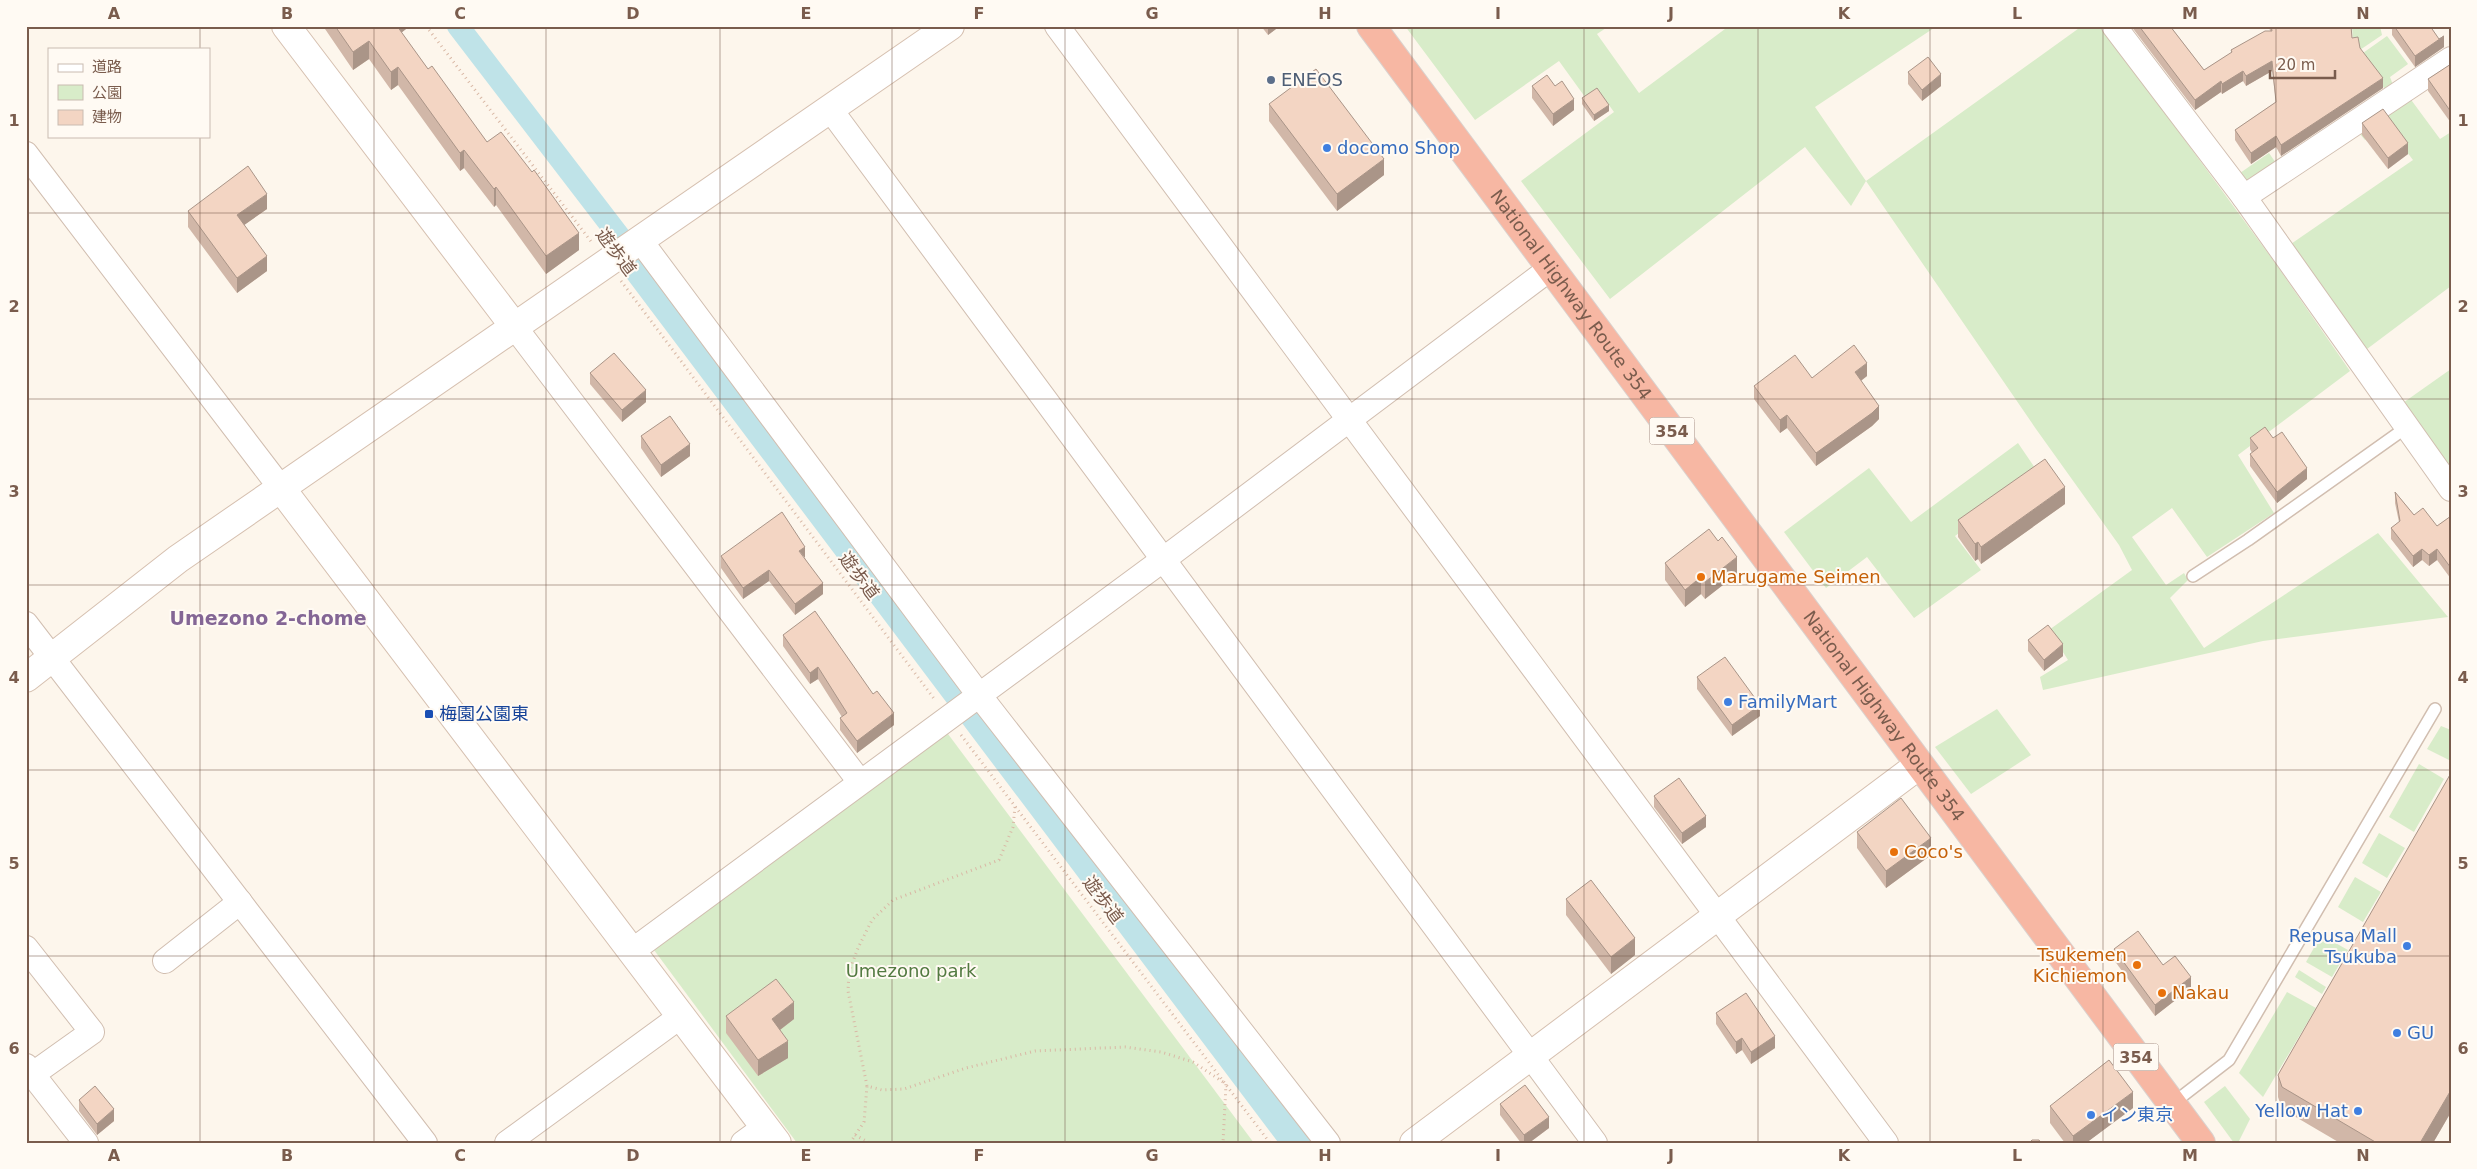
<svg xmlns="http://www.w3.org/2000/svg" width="2477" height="1169" viewBox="0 0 2477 1169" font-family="'DejaVu Sans','Noto Sans JP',sans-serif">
  <rect width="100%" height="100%" fill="#fdf6ec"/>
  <!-- green -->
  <g fill="#d8ecc9">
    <polygon points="1405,26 1609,26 1597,34 1639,93 1729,26 1937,26 1815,107 1866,181 2082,26 2101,26 2273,260 2350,371 2238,455 2274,513 2207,557 2172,508 2132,537 2166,585 2184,573 2188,580 2170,598 2204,648 2378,533 2448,617 2263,641 2043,690 2040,677 2068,660 2049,630 2132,570 2119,545 2036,429 1866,181 1851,206 1805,147 1610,299 1521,181 1614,112 1598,90 1585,97 1559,61 1475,120"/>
    <polygon points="2352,26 2380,26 2382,35 2354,54"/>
    <polygon points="2387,36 2408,64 2390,77 2393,85 2385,89 2363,60 2353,60"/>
    <polygon points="2409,97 2440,139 2451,132 2451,286 2363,352 2288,246 2413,160 2386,124 2365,140 2360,134"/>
    <polygon points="2269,153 2278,166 2248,183 2240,173"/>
    <polygon points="2451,369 2451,473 2400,405"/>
    <polygon points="2018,443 2039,474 1955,536 1981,570 1914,618 1867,557 1826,588 1784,532 1869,468 1911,522"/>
    <polygon points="1997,709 2031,755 1971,794 1935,747"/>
    <polygon points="2441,726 2451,730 2451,761 2427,749"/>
    <polygon points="945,730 1254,1143 797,1143 654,950"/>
    <polygon points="2419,764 2444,779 2414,832 2389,817"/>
    <polygon points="2379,833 2405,848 2387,878 2362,863"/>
    <polygon points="2355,877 2381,892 2363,922 2338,907"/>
    <polygon points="2321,935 2348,950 2332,977 2306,962"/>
    <polygon points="2299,970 2326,987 2322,994 2295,977"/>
    <polygon points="2287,992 2316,1008 2263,1097 2239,1073"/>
    <polygon points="2225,1086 2250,1119 2238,1143 2234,1143 2204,1102"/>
  </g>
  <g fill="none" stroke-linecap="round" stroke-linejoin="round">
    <!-- canal -->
    <polyline stroke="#bfe3e8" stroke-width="22" points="458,26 639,262"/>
    <!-- river -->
    <polyline stroke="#bfe3e8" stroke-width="39" points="639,262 1303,1143"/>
    <defs>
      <g id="lane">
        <polyline points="2193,576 2248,540 2407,427"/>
        <polyline points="2172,1104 2229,1060 2435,709"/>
      </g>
      <g id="street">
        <polyline points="1057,26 1886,1143"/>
        <polyline points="2114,26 2244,197 2451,489"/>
        <polyline points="830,109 1595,1143"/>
        <polyline points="26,154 280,487"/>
        <polyline points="2244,197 2451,59"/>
        <polyline points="640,240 979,695 1328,1143"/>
        <polyline points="514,326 860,782"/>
        <polyline points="26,624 425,1143"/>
        <polyline points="26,948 92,1032 33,1074"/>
        <polyline points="632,951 1164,559 1551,268"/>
        <polyline points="165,961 240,902"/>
        <polyline points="26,1066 86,1143"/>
        <polyline points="507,1143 681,1016"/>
        <polyline points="743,1143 765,1127"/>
      </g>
      <g id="secondary">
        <polyline points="286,26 514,326"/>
        <polyline points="280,487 777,1143"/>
        <polyline points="26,678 178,559 950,26"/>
        <polyline points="1414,1143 1919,765"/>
      </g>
      <g id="highway">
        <path id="s1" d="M1371,26L2201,1143"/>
      </g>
    </defs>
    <!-- lane casing -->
    <use href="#lane" stroke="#d1beb0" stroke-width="14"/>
    <!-- street casing -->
    <use href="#street" stroke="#d1beb0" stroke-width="26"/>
    <!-- secondary casing -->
    <use href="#secondary" stroke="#d6c0b0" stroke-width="30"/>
    <!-- highway casing -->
    <use href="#highway" stroke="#dad1cd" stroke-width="30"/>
    <!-- path -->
    <g stroke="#d9b8a5" stroke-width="3" stroke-dasharray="1 4" stroke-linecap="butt">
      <polyline points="426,26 593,244"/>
      <polyline points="621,281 935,700"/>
      <polyline points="961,735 1270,1143"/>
      <polyline points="1015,807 1013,827 999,860 893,900 872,920 858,948 849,972 848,991 867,1086 882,1090 904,1089 966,1068 1035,1051 1125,1047 1161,1052 1193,1062 1226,1084 1223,1143"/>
      <polyline points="855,1135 870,1143"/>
      <polyline points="850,1143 864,1122 867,1086"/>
    </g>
    <!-- lane -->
    <use href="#lane" stroke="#fff" stroke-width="11"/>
    <!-- street -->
    <use href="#street" stroke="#fff" stroke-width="24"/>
    <!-- secondary -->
    <use href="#secondary" stroke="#fff" stroke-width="28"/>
    <!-- highway -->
    <use href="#highway" stroke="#f7b7a3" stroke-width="28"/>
  </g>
  <!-- wall -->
  <g fill="#d1b7a8">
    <polygon points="323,26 406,26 406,29 401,33 428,69 487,142 579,250 546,274 496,205 494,207 464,168 460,171 398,85 391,90 369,59 353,70"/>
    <polygon points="1261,26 1280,26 1268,35"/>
    <polygon points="2131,26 2170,26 2204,70 2231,53 2231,50 2270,31 2269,26 2351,26 2352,38 2360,48 2383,88 2281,156 2276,147 2251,164 2235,140 2235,130 2276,102 2272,71 2246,86 2243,81 2222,94 2221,92 2195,110"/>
    <polygon points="2392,26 2430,26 2444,47 2415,67 2392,35"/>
    <polygon points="2451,64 2451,123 2428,91 2428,79"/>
    <polygon points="1908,72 1941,86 1922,101 1908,84"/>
    <polygon points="1532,86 1555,86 1574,110 1553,126 1532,98"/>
    <polygon points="1582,98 1609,111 1594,121 1582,104"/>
    <polygon points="1269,104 1384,175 1337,211 1269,121"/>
    <polygon points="2362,123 2408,154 2388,169 2362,135"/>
    <polygon points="267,209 244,225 267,271 237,293 188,227 188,211"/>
    <polygon points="590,373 646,402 622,422 590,384"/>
    <polygon points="1867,376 1861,381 1879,419 1872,426 1816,466 1787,428 1780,433 1754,399 1754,386 1812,378"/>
    <polygon points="641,436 690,456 661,477 641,448"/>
    <polygon points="2250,438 2307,479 2277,503 2250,466 2250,454 2252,453 2250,449"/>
    <polygon points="2395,492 2414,515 2437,526 2451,516 2451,579 2437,560 2429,566 2422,560 2413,567 2391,539 2391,528 2399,522 2395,503"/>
    <polygon points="2065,504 1981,564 1978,559 1975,561 1958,537 1958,520"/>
    <polygon points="721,556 805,558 823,594 795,615 769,581 743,599 721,568"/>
    <polygon points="1665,563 1737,574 1705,599 1701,594 1685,607 1665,580"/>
    <polygon points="783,635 894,725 857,753 840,730 840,718 842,717 818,679 810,684 783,646"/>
    <polygon points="2028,640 2063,656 2044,671 2028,651"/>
    <polygon points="1697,677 1760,716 1732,736 1697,689"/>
    <polygon points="2451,773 2451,1112 2433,1143 2340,1143 2282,1109 2278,1097 2278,1075"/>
    <polygon points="1654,796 1706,827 1682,844 1654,807"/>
    <polygon points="1857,832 1931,855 1886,888 1857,848"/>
    <polygon points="1566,899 1635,955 1611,974 1566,915"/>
    <polygon points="2114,949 2163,965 2191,988 2155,1016 2114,960"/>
    <polygon points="1716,1013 1775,1048 1751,1064 1742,1050 1736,1054 1716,1024"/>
    <polygon points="726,1016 794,1019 780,1030 788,1058 758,1076 726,1033"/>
    <polygon points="79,1100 114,1121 97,1135 79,1111"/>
    <polygon points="1500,1104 1549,1128 1529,1143 1521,1143 1500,1115"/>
    <polygon points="2050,1106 2133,1108 2086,1143 2065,1143 2050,1123"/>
  </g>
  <!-- shaded-wall -->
  <g fill="#aa9588">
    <polygon points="393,26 406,26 406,29 393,39"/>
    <polygon points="1270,26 1280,26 1268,35 1268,28"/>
    <polygon points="2444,36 2444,47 2415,67 2415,56"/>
    <polygon points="369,41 369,59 353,70 353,52"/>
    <polygon points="2272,61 2272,71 2246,86 2246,76"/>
    <polygon points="398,67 398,85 391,90 391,72"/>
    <polygon points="2243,71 2243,81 2222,94 2222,84"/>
    <polygon points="1941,74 1941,86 1922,101 1922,90"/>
    <polygon points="2383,78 2383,88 2281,156 2281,145"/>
    <polygon points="2221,81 2221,92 2195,110 2195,100"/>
    <polygon points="1574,99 1574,110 1553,126 1553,114"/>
    <polygon points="1609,105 1609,111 1594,121 1594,115"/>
    <polygon points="2276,136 2276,147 2251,164 2251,153"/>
    <polygon points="2408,143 2408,154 2388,169 2388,158"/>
    <polygon points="464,150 464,168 460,171 460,153"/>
    <polygon points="1384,159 1384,175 1337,211 1337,194"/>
    <polygon points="496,187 496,205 494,207 494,189"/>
    <polygon points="267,194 267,209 237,230 237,215"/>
    <polygon points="579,233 579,250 546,274 546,256"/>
    <polygon points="267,256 267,271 237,293 237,278"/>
    <polygon points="1867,363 1867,376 1855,385 1855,372"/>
    <polygon points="646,390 646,402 622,422 622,410"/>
    <polygon points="1879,406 1879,419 1872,426 1816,466 1816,453"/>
    <polygon points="1787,415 1787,428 1780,433 1780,420"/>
    <polygon points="690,444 690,456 661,477 661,465"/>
    <polygon points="2307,468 2307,479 2277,503 2277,492"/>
    <polygon points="2065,487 2065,504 1981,564 1981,547"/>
    <polygon points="1978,542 1978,559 1975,561 1975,544"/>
    <polygon points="805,547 805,558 799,551"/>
    <polygon points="2422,549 2422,560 2413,567 2413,556"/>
    <polygon points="2437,549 2437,560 2429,566 2429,555"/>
    <polygon points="1737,557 1737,574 1705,599 1705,582"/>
    <polygon points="769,570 769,581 743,599 743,588"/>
    <polygon points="1701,577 1701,594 1685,607 1685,590"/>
    <polygon points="823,583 823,594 795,615 795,604"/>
    <polygon points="2063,644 2063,656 2044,671 2044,660"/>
    <polygon points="818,667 818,679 810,684 810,673"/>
    <polygon points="1760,705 1760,716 1732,736 1732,725"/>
    <polygon points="894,713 894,725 857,753 857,741"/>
    <polygon points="1706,816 1706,827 1682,844 1682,833"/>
    <polygon points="1931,838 1931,855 1886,888 1886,871"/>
    <polygon points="1635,938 1635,955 1611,974 1611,957"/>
    <polygon points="2191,977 2191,988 2155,1016 2155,1005"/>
    <polygon points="794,1002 794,1019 772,1036 772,1019"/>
    <polygon points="1775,1036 1775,1048 1751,1064 1751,1052"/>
    <polygon points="1742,1038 1742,1050 1736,1054 1736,1042"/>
    <polygon points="788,1041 788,1058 758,1076 758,1060"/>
    <polygon points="2451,1090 2451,1112 2433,1143 2420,1143"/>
    <polygon points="2133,1092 2133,1108 2086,1143 2073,1143 2073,1136"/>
    <polygon points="114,1109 114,1121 97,1135 97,1124"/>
    <polygon points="1549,1117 1549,1128 1529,1143 1524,1143 1524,1135"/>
  </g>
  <!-- building -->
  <g fill="#f3d5c3" stroke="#aa9588">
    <polygon points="335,26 397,26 428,69 432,66 487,142 501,132 532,172 534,170 579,233 546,256 496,187 494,189 464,150 460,153 398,67 391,72 369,41 353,52"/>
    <polygon points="2139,26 2170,26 2204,70 2232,52 2231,50 2265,31 2272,31 2271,26 2351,26 2352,38 2358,37 2360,48 2383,78 2281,145 2276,136 2251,153 2235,130 2276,102 2272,61 2246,76 2243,71 2222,84 2221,81 2195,100"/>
    <polygon points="2394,26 2430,26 2439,39 2444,36 2415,56"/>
    <polygon points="1928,57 1941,74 1922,90 1908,72"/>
    <polygon points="2451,64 2451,112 2428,79"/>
    <polygon points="1316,69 1384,159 1337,194 1269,104"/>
    <polygon points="1547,75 1555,86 1562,81 1574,99 1553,114 1532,86"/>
    <polygon points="1597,88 1609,105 1594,115 1582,98"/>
    <polygon points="2383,109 2408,143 2388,158 2362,123"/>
    <polygon points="248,166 267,194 237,215 267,256 237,278 188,211"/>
    <polygon points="1854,345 1867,363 1855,372 1879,406 1872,413 1816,453 1787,415 1780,420 1754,386 1795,355 1812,378"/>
    <polygon points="614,353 646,390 622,410 590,373"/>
    <polygon points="670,416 690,444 661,465 641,436"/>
    <polygon points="2265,427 2273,438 2282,432 2307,468 2277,492 2250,454 2258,448 2250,438"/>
    <polygon points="2045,459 2065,487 1981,547 1978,542 1975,544 1958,520"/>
    <polygon points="2395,492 2414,515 2423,508 2437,526 2451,516 2451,568 2437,549 2429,555 2422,549 2413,556 2391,528 2400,521"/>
    <polygon points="782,512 805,547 799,551 823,583 795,604 769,570 743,588 721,556"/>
    <polygon points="1709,529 1718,541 1722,537 1737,557 1705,582 1701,577 1685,590 1665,563"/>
    <polygon points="815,611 873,694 877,691 894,713 857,741 840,718 847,713 818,667 810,673 783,635"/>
    <polygon points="2048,625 2063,644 2044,660 2028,640"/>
    <polygon points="1725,657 1760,705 1732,725 1697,677"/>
    <polygon points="2451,773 2451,1090 2420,1143 2377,1143 2282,1087 2278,1075"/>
    <polygon points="1679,778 1706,816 1682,833 1654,796"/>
    <polygon points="1901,798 1931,838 1886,871 1857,832"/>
    <polygon points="1591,880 1635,938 1611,957 1566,899"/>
    <polygon points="2138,931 2163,965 2175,956 2191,977 2155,1005 2114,949"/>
    <polygon points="776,979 794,1002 772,1019 788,1041 758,1060 726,1016"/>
    <polygon points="1746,993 1775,1036 1751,1052 1742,1038 1736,1042 1716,1013"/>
    <polygon points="2109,1060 2133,1092 2073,1136 2050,1106"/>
    <polygon points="1525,1085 1549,1117 1524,1135 1500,1104"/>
    <polygon points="95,1086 114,1109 97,1124 79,1100"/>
    <polygon points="2032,1140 2039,1140 2041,1143 2029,1143"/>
  </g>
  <!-- grid -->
  <path fill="none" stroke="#7a5c4d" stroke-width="1" stroke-opacity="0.55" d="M200,26V49M374,26V1143M546,26V1143M720,26V1143M892,26V1143M1065,26V1143M1238,26V1143M1412,26V1143M1584,26V1143M1758,26V1143M1930,26V1143M2103,26V1143M2276,26V1143M200,136V1143M26,213H2451M26,399H2451M26,585H2451M26,770H2451M26,956H2451"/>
  <!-- markers -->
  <circle fill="#5c6f8a" stroke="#fffaf3" stroke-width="2" cx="1271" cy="80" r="5"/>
  <g fill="#3f7fe0" stroke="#fffaf3" stroke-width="2">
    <circle cx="1327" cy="148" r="5"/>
    <circle cx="1728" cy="702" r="5"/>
    <circle cx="2407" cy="946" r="5"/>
    <circle cx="2397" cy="1033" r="5"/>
    <circle cx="2358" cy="1111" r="5"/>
    <circle cx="2091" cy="1115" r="5"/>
  </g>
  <g fill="#e8710a" stroke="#fffaf3" stroke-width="2">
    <circle cx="1701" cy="577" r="5"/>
    <circle cx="1894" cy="852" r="5"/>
    <circle cx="2137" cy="965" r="5"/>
    <circle cx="2162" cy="993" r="5"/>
  </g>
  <rect fill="#1a4fb4" stroke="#fffaf3" stroke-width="2" x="424" y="709" width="10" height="10" rx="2.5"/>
  <g text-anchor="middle" stroke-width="4" stroke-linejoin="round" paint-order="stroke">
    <!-- shield labels -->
    <g fill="#fffaf3" stroke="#a28b7f" stroke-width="1">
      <rect x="1649.5" y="417.5" width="45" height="27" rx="4"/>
      <rect x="2113.5" y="1043.5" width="45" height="27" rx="4"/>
    </g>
    <g font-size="16" font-weight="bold" fill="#7a5c4d">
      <text x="1672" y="437">354</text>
      <text x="2136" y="1063">354</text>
    </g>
    <!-- service labels -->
    <g font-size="18" fill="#4e5e75" stroke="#fffaf3" text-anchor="start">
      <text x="1281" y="86">ENEOS</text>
    </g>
    <!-- shop labels -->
    <g font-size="18" fill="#366cbe" stroke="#fffaf3" text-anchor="start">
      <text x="1337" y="154">docomo Shop</text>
      <text x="1738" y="708">FamilyMart</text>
      <text x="2397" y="942" text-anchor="end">Repusa Mall<tspan x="2397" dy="21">Tsukuba</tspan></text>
      <text x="2407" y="1039">GU</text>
      <text x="2348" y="1117" text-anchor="end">Yellow Hat</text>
      <text x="2101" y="1121">イン東京</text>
    </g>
    <!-- street labels -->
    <g font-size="18" fill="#7a5c4d" stroke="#fffaf3">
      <text transform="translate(616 252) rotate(53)" y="6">遊歩道</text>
      <text dy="6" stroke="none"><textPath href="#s1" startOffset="335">National Highway Route 354</textPath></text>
      <text transform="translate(859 576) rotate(53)" y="6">遊歩道</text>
      <text dy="6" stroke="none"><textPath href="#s1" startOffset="860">National Highway Route 354</textPath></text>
      <text transform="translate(1103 900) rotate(53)" y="6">遊歩道</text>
    </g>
    <!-- food labels -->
    <g font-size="18" fill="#c56008" stroke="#fffaf3" text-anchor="start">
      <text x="1711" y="583">Marugame Seimen</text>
      <text x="1904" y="858">Coco's</text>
      <text x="2127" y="961" text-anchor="end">Tsukemen<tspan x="2127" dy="21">Kichiemon</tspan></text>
      <text x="2172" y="999">Nakau</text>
    </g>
    <!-- transit labels -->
    <g font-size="18" fill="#164399" stroke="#fffaf3" text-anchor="start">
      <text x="439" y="720">梅園公園東</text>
    </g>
    <!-- park labels -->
    <g font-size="18" fill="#537a41" stroke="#fffaf3">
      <text x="911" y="977">Umezono park</text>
    </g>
    <!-- neighbourhood labels -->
    <g font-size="19" font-weight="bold" fill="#846695" stroke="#fffaf3">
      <text x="268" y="625">Umezono 2-chome</text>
    </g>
  </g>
  <!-- border -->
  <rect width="2477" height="1169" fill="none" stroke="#fffaf3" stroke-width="55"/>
  <!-- legend -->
  <rect x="48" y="48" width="162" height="90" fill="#fffaf3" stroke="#cabbb1"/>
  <rect x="58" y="64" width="25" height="8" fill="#ffffff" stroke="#cabbb1"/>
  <text x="92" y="72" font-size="15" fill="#7a5c4d">道路</text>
  <rect x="58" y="85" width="25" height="15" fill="#d8ecc9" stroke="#cabbb1"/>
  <text x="92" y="98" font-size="15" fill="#7a5c4d">公園</text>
  <rect x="58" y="110" width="25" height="15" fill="#f3d5c3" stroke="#cabbb1"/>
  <text x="92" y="122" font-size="15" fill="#7a5c4d">建物</text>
  <!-- scale -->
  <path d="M2270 70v8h65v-8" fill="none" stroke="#7a5c4d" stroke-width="2.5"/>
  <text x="2277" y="70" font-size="15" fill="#7a5c4d" stroke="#fffaf3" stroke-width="4" paint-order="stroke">20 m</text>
  <rect x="28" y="28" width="2422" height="1114" fill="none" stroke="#7a5c4d" stroke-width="2"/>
  <g font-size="16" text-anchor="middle" font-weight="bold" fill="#7a5c4d">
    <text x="114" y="19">A</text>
    <text x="287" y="19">B</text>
    <text x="460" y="19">C</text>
    <text x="633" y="19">D</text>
    <text x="806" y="19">E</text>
    <text x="979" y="19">F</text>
    <text x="1152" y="19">G</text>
    <text x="1325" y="19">H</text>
    <text x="1498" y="19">I</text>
    <text x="1671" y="19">J</text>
    <text x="1844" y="19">K</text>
    <text x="2017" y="19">L</text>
    <text x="2190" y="19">M</text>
    <text x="2363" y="19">N</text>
    <text x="14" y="126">1</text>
    <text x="2463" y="126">1</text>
    <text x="14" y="312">2</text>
    <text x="2463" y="312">2</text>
    <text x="14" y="497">3</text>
    <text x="2463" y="497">3</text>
    <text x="14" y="683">4</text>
    <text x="2463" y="683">4</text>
    <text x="14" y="869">5</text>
    <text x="2463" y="869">5</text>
    <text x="14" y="1054">6</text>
    <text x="2463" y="1054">6</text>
    <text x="114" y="1161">A</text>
    <text x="287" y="1161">B</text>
    <text x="460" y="1161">C</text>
    <text x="633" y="1161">D</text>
    <text x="806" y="1161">E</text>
    <text x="979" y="1161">F</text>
    <text x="1152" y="1161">G</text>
    <text x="1325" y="1161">H</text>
    <text x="1498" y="1161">I</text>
    <text x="1671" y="1161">J</text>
    <text x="1844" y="1161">K</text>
    <text x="2017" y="1161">L</text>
    <text x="2190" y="1161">M</text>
    <text x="2363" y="1161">N</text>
  </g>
</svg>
